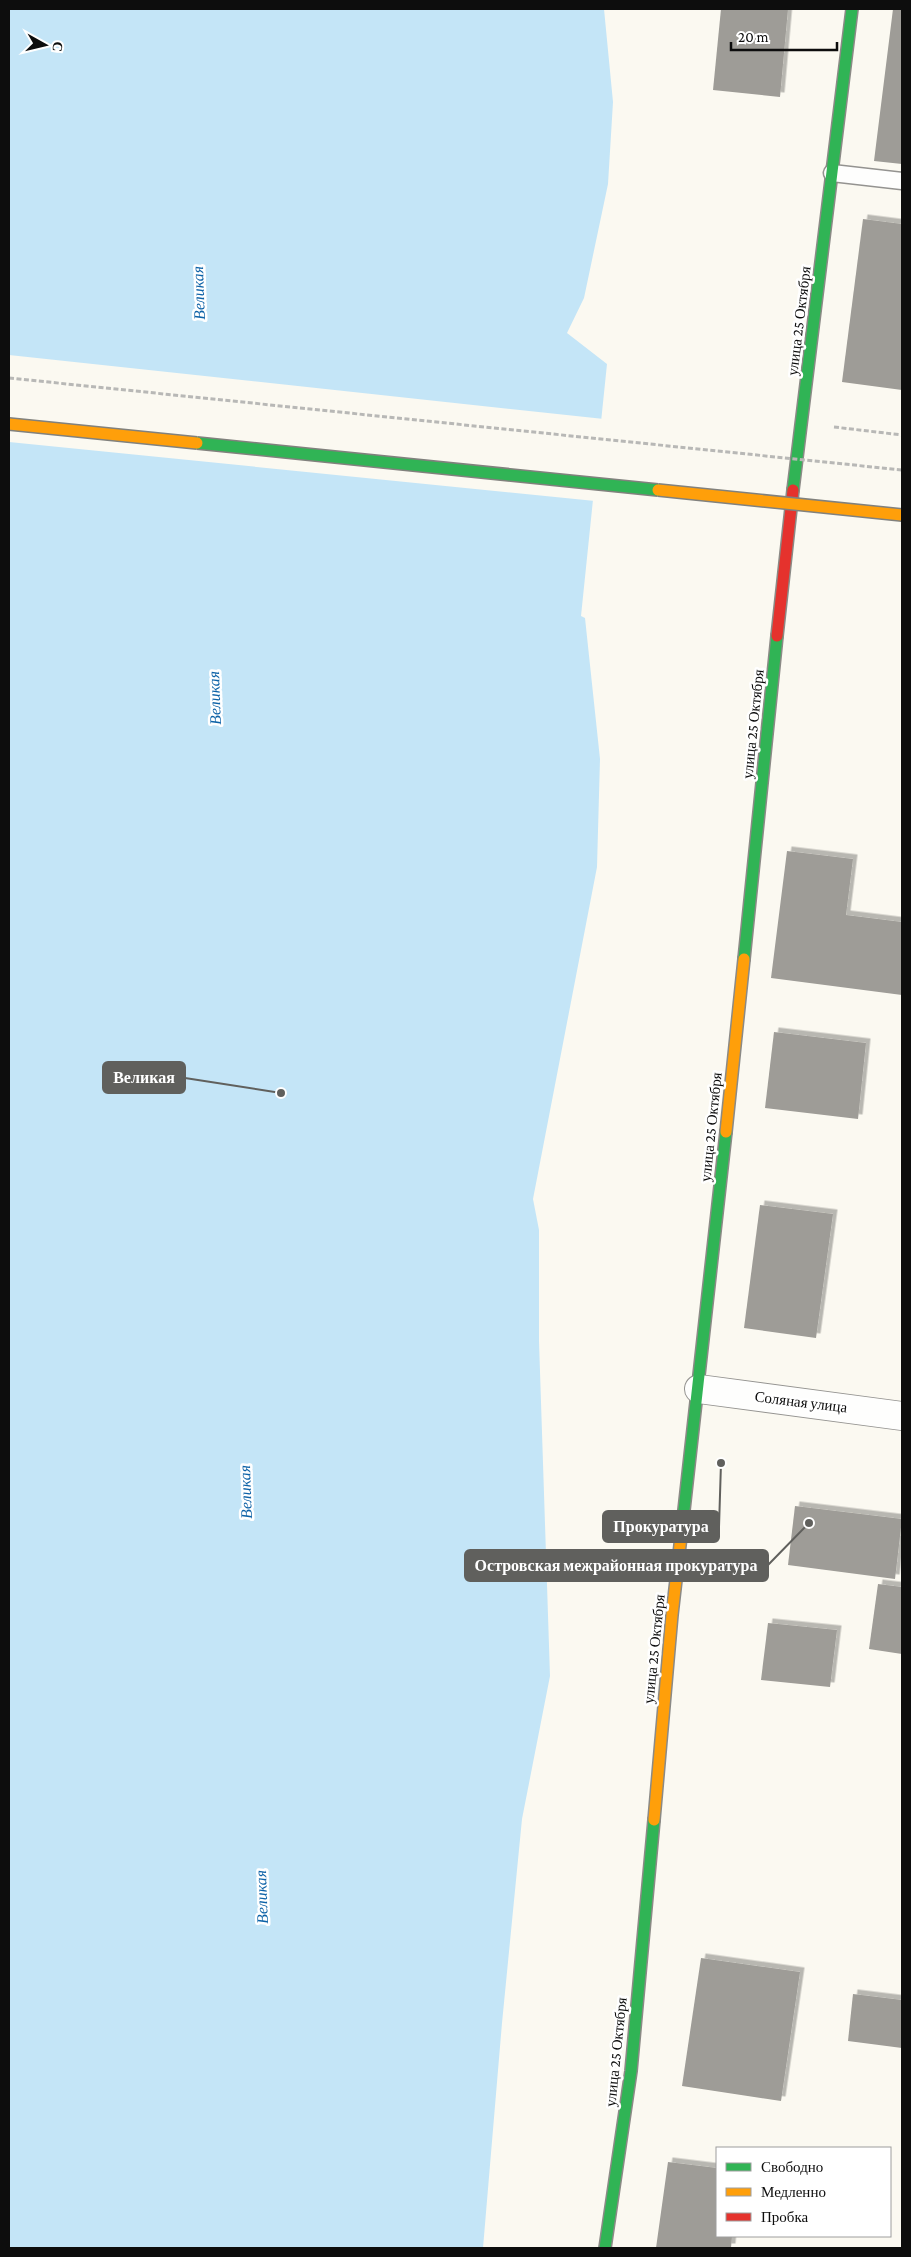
<svg xmlns="http://www.w3.org/2000/svg" width="911" height="2257" viewBox="0 0 911 2257" font-family="'Crimson Pro',serif">
  <defs>
    <filter id="shadow"><feDropShadow dx="4.5" dy="-4.5" stdDeviation="0" flood-color="#0004"/></filter>
  </defs>
  <rect width="100%" height="100%" fill="#fbf9f1"/>
  <!-- water -->
  <polygon fill="#c4e5f7" points="9,9 604,9 613,102 608,184 584,298 567,333 607,364 581,616 585,618 600,759 597,867 533,1199 539,1230 539,1341 550,1676 522,1819 502,2023 483,2248 9,2248"/>
  <!-- pier -->
  <polygon fill="#fbf9f1" points="9,355 604,419 595,501 9,442"/>
  <!-- building -->
  <g fill="#9e9c97" filter="url(#shadow)">
    <polygon points="721,9 788,9 780,97 713,90"/>
    <polygon points="893,9 902,9 902,164 874,161"/>
    <polygon points="863,219 902,224 902,390 842,382"/>
    <polygon points="787,851 853,859 846,915 902,922 902,995 771,978"/>
    <polygon points="774,1032 866,1043 858,1119 765,1108"/>
    <polygon points="760,1205 833,1214 816,1338 744,1328"/>
    <polygon points="795,1506 902,1519 895,1579 788,1565"/>
    <polygon points="878,1584 902,1587 902,1654 869,1649"/>
    <polygon points="768,1623 837,1630 830,1687 761,1680"/>
    <polygon points="701,1958 800,1972 781,2101 682,2086"/>
    <polygon points="853,1994 902,2000 902,2048 848,2041"/>
    <polygon points="668,2162 717,2168 717,2236 732,2236 731,2248 656,2248"/>
  </g>
  <g fill="none" stroke-linecap="round" stroke-linejoin="round">
    <defs>
      <polyline id="lane" points="832,173 902,181"/>
      <polyline id="street" points="699,1389 902,1416"/>
      <g id="fast">
        <polyline points="793,490 852,9"/>
        <polyline points="744,959 777,636"/>
        <polyline points="683,1519 726,1132"/>
        <polyline points="605,2248 631,2071 654,1820"/>
      </g>
      <g id="slow">
        <polyline points="726,1132 744,959"/>
        <polyline points="654,1820 672,1615 683,1519"/>
      </g>
      <polyline id="jam" points="777,636 793,490"/>
    </defs>
    <!-- lane casing -->
    <use href="#lane" stroke="#949390" stroke-width="19"/>
    <!-- street casing -->
    <use href="#street" stroke="#949390" stroke-width="30"/>
    <!-- fast casing -->
    <use href="#fast" stroke="#8b8a86" stroke-width="14"/>
    <!-- slow casing -->
    <use href="#slow" stroke="#8b8a86" stroke-width="14"/>
    <!-- jam casing -->
    <use href="#jam" stroke="#8b8a86" stroke-width="14"/>
    <!-- path -->
    <polyline stroke="#b8b8b6" stroke-width="3" stroke-dasharray="5 2.5" stroke-linecap="butt" points="834,427 902,435"/>
    <!-- lane -->
    <use href="#lane" stroke="#fefefd" stroke-width="16"/>
    <!-- street -->
    <use href="#street" stroke="#fefefd" stroke-width="28"/>
    <!-- fast -->
    <use href="#fast" stroke="#30b455" stroke-width="11"/>
    <!-- slow -->
    <use href="#slow" stroke="#ff9f0a" stroke-width="11"/>
    <!-- jam -->
    <use href="#jam" stroke="#e5322d" stroke-width="11"/>
    <defs>
      <polyline id="fast-bridge" points="197,443 658,490"/>
      <g id="slow-bridge">
        <polyline points="9,424 197,443"/>
        <polyline points="658,490 902,515"/>
      </g>
    </defs>
    <!-- fast-bridge casing -->
    <use href="#fast-bridge" stroke="#81817d" stroke-width="14" stroke-linecap="butt"/>
    <!-- slow-bridge casing -->
    <use href="#slow-bridge" stroke="#81817d" stroke-width="14" stroke-linecap="butt"/>
    <!-- path-bridge -->
    <polyline stroke="#b8b8b6" stroke-width="3" stroke-dasharray="5 2.5" stroke-linecap="butt" points="9,378 902,470"/>
    <!-- fast-bridge -->
    <use href="#fast-bridge" stroke="#30b455" stroke-width="11"/>
    <!-- slow-bridge -->
    <use href="#slow-bridge" stroke="#ff9f0a" stroke-width="11"/>
  </g>
  <g text-anchor="middle" stroke-width="5" stroke-linejoin="round" paint-order="stroke">
    <!-- street labels -->
    <g font-size="15" fill="#0d0d0d" stroke="#fff">
      <text transform="translate(799 321) rotate(-83)" y="5">улица 25 Октября</text>
      <text transform="translate(753 724) rotate(-84)" y="5">улица 25 Октября</text>
      <text transform="translate(711 1127) rotate(-84)" y="5">улица 25 Октября</text>
      <text transform="translate(801 1402) rotate(7)" y="5">Соляная улица</text>
      <text transform="translate(654 1649) rotate(-84)" y="5">улица 25 Октября</text>
      <text transform="translate(616 2052) rotate(-84)" y="5">улица 25 Октября</text>
    </g>
    <!-- water labels -->
    <g font-size="16" font-style="italic" fill="#0d62a7" stroke="#fff">
      <text transform="translate(198 293) rotate(-92)" y="6">Великая</text>
      <text transform="translate(214 698) rotate(-92)" y="6">Великая</text>
      <text transform="translate(245 1492) rotate(-92)" y="6">Великая</text>
      <text transform="translate(261 1897) rotate(-92)" y="6">Великая</text>
    </g>
  </g>
  <!-- callouts -->
  <path fill="none" stroke="#60605d" stroke-width="2" d="M281 1093L185 1078M721 1463L719 1527M809 1523L768 1565"/>
  <g fill="#60605d" stroke="#fff" stroke-width="2">
    <circle cx="281" cy="1093" r="5"/>
    <circle cx="721" cy="1463" r="5"/>
    <circle cx="809" cy="1523" r="5"/>
  </g>
  <g fill="#60605d" stroke="#60605d" stroke-width="2">
    <rect x="103" y="1062" width="82" height="31" rx="5"/>
    <rect x="603" y="1511" width="116" height="31" rx="5"/>
    <rect x="465" y="1550" width="303" height="31" rx="5"/>
  </g>
  <g font-size="16" text-anchor="middle" font-weight="bold" fill="#fff">
    <text x="144" y="1083">Великая</text>
    <text x="661" y="1532">Прокуратура</text>
    <text x="616" y="1571">Островская межрайонная прокуратура</text>
  </g>
  <!-- border -->
  <rect width="911" height="2257" fill="none" stroke="#0d0d0d" stroke-width="20"/>
  <!-- legend -->
  <rect x="716" y="2147" width="175" height="90" fill="#ffffff" stroke="#9e9e9e"/>
  <rect x="726" y="2163" width="25" height="8" fill="#30b455" stroke="#9e9e9e"/>
  <text x="761" y="2172" font-size="15" fill="#0d0d0d">Свободно</text>
  <rect x="726" y="2188" width="25" height="8" fill="#ff9f0a" stroke="#9e9e9e"/>
  <text x="761" y="2197" font-size="15" fill="#0d0d0d">Медленно</text>
  <rect x="726" y="2213" width="25" height="8" fill="#e5322d" stroke="#9e9e9e"/>
  <text x="761" y="2222" font-size="15" fill="#0d0d0d">Пробка</text>
  <!-- north arrow -->
  <g transform="translate(45 45) rotate(98)" stroke="#ffffff" stroke-width="4" paint-order="stroke">
  <path d="M0-4L9 19L0 12L-9 19Z" fill="#0d0d0d"/>
  <text y="-8" font-size="14" font-weight="bold" text-anchor="middle" fill="#0d0d0d">С</text>
  </g>
  <!-- scale -->
  <path d="M731 42v8h106v-8" fill="none" stroke="#0d0d0d" stroke-width="2.5"/>
  <text x="738" y="42" font-size="15" fill="#0d0d0d" stroke="#ffffff" stroke-width="4" paint-order="stroke">20 m</text>
</svg>
